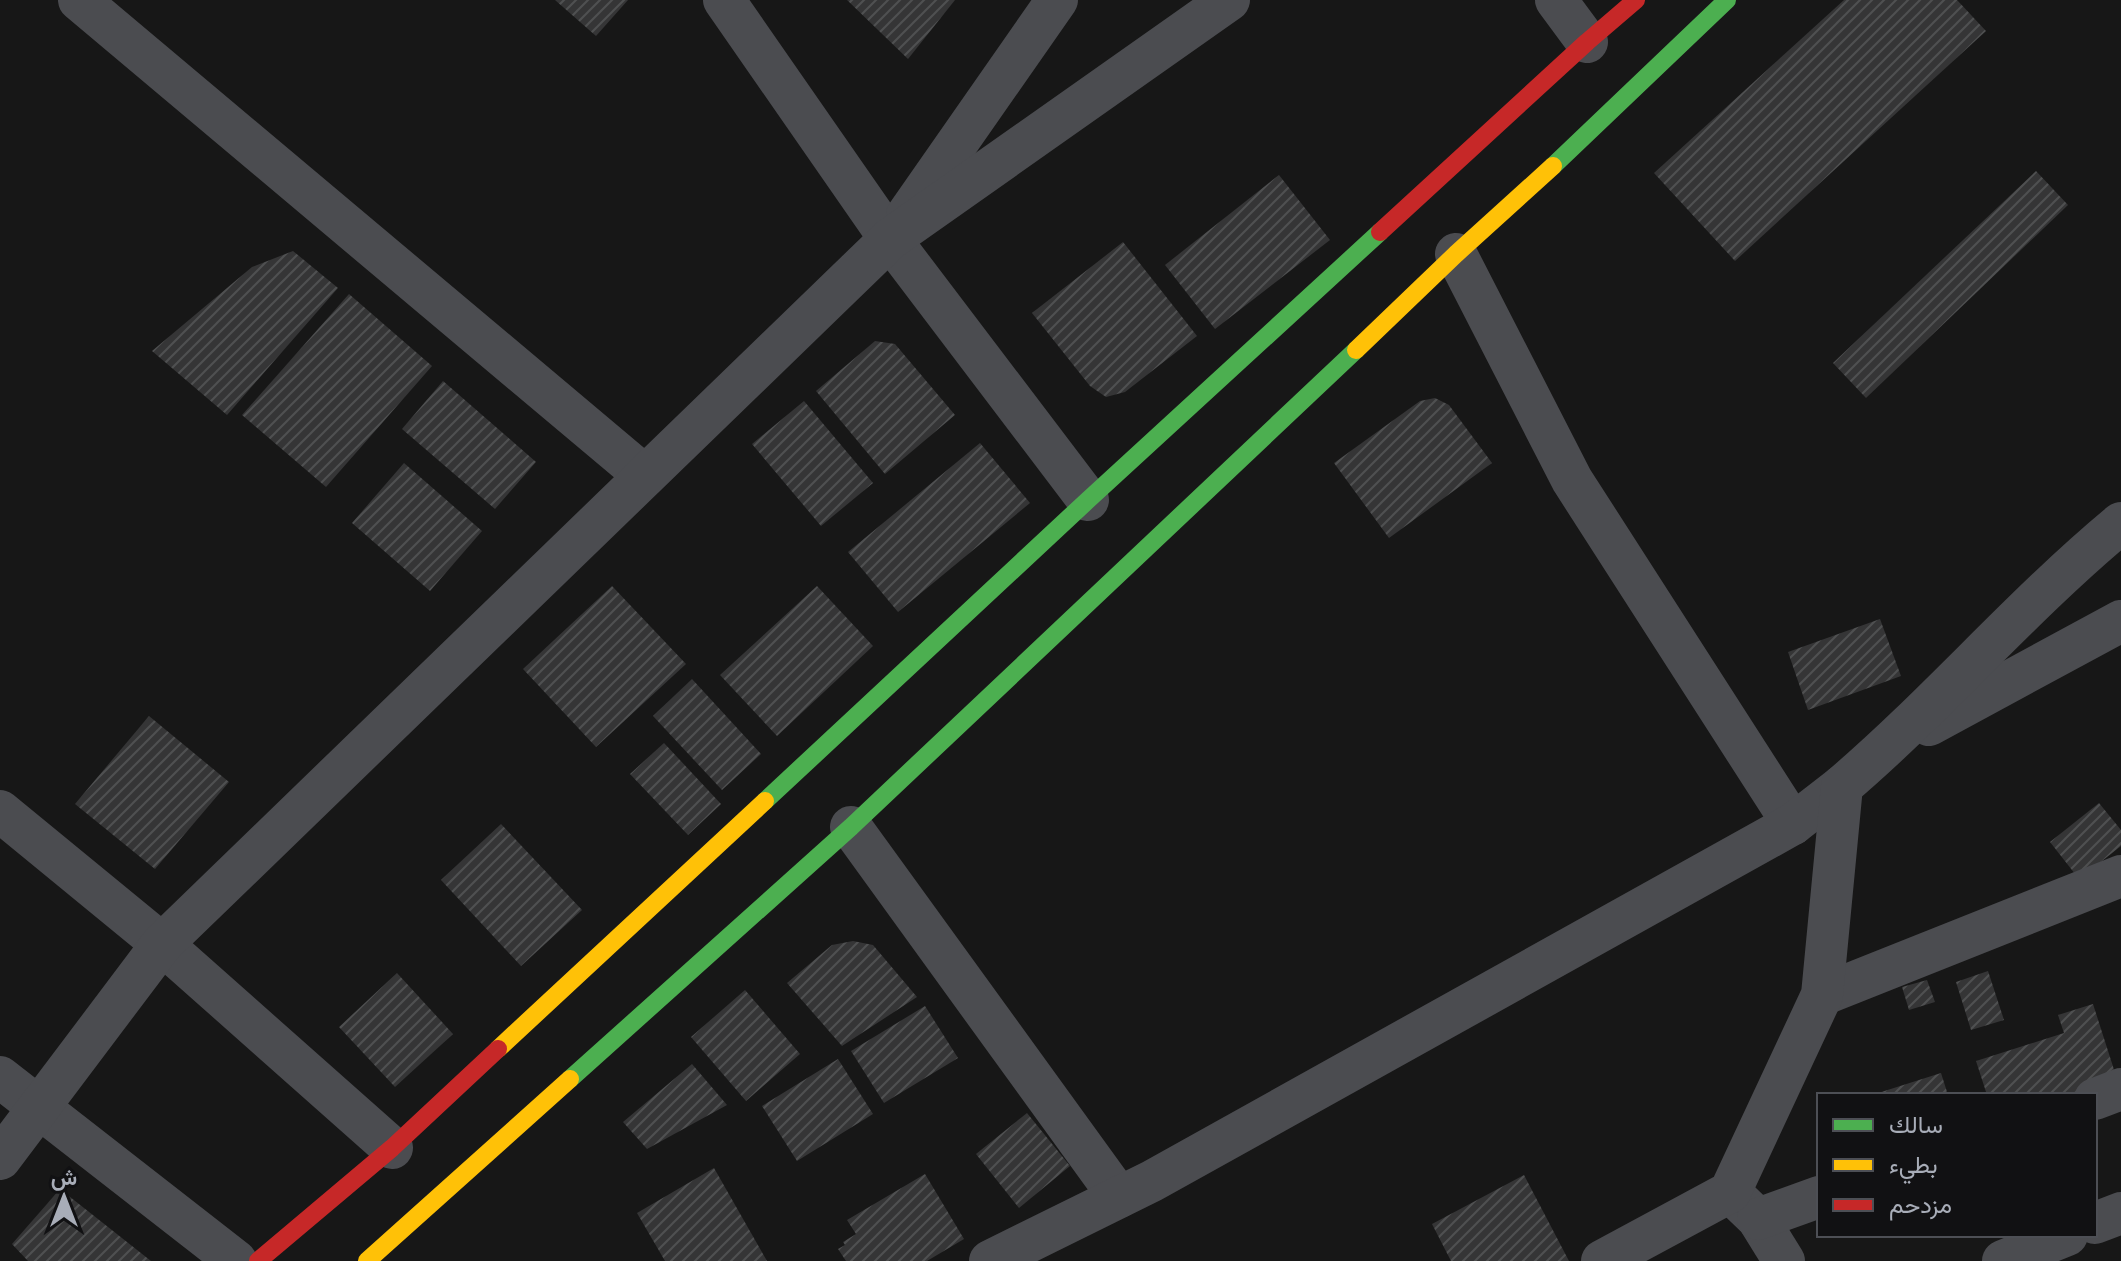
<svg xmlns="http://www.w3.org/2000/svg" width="2121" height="1261" viewBox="0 0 2121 1261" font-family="Arial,Vazirmatn,sans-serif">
  <defs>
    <pattern id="building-hatch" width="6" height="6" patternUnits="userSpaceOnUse" patternTransform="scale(2)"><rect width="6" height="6" fill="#353536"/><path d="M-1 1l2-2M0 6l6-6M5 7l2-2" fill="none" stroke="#4f5051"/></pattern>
  </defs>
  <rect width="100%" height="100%" fill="#171717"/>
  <!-- building -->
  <g fill="url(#building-hatch)">
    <polygon points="555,0 628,0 596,36"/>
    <polygon points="847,0 955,0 908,59"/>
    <polygon points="1844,0 1957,0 1986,31 1735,261 1654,173"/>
    <polygon points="2036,171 2068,205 1866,398 1833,363"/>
    <polygon points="1279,175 1330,240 1215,329 1165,265"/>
    <polygon points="1123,242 1197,336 1125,392 1106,397 1090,386 1032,313"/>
    <polygon points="293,251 338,288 227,415 152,351 252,267"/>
    <polygon points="349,294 432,366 326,487 242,415"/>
    <polygon points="875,341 895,344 955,415 885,474 816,391"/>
    <polygon points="443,381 536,462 495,509 402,429"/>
    <polygon points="1435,398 1449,405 1492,463 1389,538 1334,463 1420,401"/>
    <polygon points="804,401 873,483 821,526 752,444"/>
    <polygon points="980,443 1030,503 898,612 848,552"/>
    <polygon points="404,463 482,531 430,591 352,523"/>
    <polygon points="612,586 686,664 596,747 523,669"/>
    <polygon points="817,586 873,646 777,736 720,675"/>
    <polygon points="1880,619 1901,676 1808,710 1788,652"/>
    <polygon points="692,679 761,754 722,790 653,716"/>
    <polygon points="149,716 229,782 155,869 75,804"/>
    <polygon points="664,743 721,804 688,835 630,774"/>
    <polygon points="2099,803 2121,830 2121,846 2079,879 2050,842"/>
    <polygon points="501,824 582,910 521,966 441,880"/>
    <polygon points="853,941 873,945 917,997 842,1046 787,983 832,945"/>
    <polygon points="1988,971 2004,1020 1971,1030 1956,982"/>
    <polygon points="397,973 453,1034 395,1087 339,1027"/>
    <polygon points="1927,980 1935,1002 1909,1010 1902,987"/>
    <polygon points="745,990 800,1054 746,1101 691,1037"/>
    <polygon points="2093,1004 2117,1079 2066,1095 1987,1095 1976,1061 2064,1033 2058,1015"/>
    <polygon points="925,1006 958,1058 884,1103 851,1051"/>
    <polygon points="838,1059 873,1114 797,1161 762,1106"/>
    <polygon points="692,1064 727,1105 647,1149 623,1122"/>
    <polygon points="1941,1073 1948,1095 1875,1095 1875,1094"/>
    <polygon points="1027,1113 1070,1166 1019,1208 976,1154"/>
    <polygon points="714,1168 767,1261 665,1261 637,1213"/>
    <polygon points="925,1174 964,1239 927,1261 846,1261 838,1249 845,1245 843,1242 856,1234 847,1220"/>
    <polygon points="1524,1175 1569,1261 1451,1261 1432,1224"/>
    <polygon points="60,1189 151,1261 28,1261 12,1244"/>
  </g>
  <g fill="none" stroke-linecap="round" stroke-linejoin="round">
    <!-- street -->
    <g stroke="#4b4c50" stroke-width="42">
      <polyline points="79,0 645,476"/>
      <polyline points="724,0 890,239 1088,500"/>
      <polyline points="1556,0 1587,42"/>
      <polyline points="907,215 1057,0"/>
      <polyline points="1456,254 1572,480 1793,824"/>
      <polyline points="1929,725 2121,621"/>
      <polyline points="0,811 162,944 392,1148"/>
      <polyline points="851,827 1119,1197"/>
      <polyline points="1822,995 2121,876"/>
      <polyline points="0,1077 236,1261"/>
      <polyline points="2095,1099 2121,1089"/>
      <polyline points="0,1159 162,944 890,239 1229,0"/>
      <polyline points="1730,1192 1758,1219 1784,1261"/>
      <polyline points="1758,1219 1819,1197"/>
      <polyline points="2095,1223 2121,1213"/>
      <polyline points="990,1261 1152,1181 1793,824 1842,786"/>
      <path d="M1602,1261L1730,1192L1822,995L1842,786C1939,703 2022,605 2121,523"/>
      <polyline points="2003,1261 2067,1235"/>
    </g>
    <!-- fast -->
    <g stroke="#4caf50" stroke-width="18">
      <polyline points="1553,166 1727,0"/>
      <polyline points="765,801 1088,500 1380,232"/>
      <polyline points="570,1079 851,827 1356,350"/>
    </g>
    <!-- slow -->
    <g stroke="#ffc107" stroke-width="18">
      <polyline points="1356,350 1456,254 1553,166"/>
      <polyline points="498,1049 765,801"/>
      <polyline points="367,1261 570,1079"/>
    </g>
    <!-- jam -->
    <g stroke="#c62828" stroke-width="18">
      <polyline points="1380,232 1587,42 1636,0"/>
      <polyline points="258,1261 392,1148 498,1049"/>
    </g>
  </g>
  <!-- legend -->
  <rect x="1817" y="1093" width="280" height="144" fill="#111113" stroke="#4d4f55" stroke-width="2"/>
  <rect x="1833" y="1119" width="40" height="12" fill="#4caf50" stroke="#4d4f55" stroke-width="2"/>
  <text x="1889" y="1133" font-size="24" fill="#a8adb8">سالك</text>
  <rect x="1833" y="1159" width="40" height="12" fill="#ffc107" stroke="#4d4f55" stroke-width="2"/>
  <text x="1889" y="1173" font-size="24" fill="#a8adb8">بطيء</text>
  <rect x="1833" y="1199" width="40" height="12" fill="#c62828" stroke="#4d4f55" stroke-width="2"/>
  <text x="1889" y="1213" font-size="24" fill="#a8adb8">مزدحم</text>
  <!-- north arrow -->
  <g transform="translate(64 1197)" stroke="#111113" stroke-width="6" paint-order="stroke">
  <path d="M0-6L14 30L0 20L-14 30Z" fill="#a8adb8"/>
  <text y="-12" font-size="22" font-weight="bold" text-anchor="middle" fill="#a8adb8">ش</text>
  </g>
</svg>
